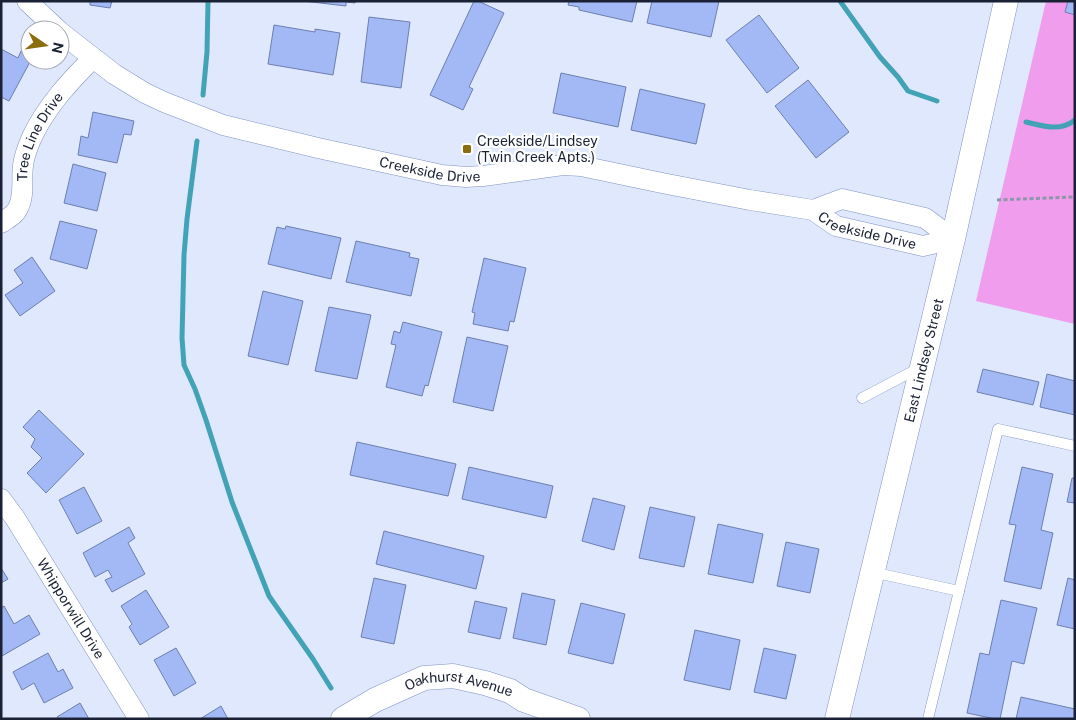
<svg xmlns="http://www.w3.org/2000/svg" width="1076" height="720" viewBox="0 0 1076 720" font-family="'Public Sans',sans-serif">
  <rect width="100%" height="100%" fill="#dfe8fd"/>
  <!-- green -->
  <polygon fill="#f19ded" points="1046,1 1075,1 1075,324 976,301"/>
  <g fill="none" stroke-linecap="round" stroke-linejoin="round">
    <!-- stream -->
    <g stroke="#43a3b6" stroke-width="5">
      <polyline points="840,1 880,57 898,77 908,91 937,101"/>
      <polyline points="203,95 207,52 208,1"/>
      <path d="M1026,122C1043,126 1060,132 1075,120"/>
      <polyline points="197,141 187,219 184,255 182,338 184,365 195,389 206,420 232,502 269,596 313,659 331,688"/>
    </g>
  </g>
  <!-- building -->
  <g fill="#a3b9f5" stroke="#6d7faf">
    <polygon points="90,1 112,1 110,8 90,5"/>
    <polygon points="303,1 356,1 355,3 346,2 346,6"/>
    <polygon points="474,1 478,1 504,13 469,87 473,89 463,110 430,95"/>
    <polygon points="569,1 637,1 632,22 579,10 579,7 568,5"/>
    <polygon points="652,1 719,1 711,37 647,23"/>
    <polygon points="1068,1 1075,2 1075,15 1065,12"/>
    <polygon points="759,15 799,68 767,93 726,40"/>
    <polygon points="369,17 410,22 401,88 361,82"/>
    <polygon points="274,25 315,32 315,29 340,33 333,75 268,64"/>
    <polygon points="1,49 18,58 21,51 30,56 31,60 9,101 1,97"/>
    <polygon points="561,73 626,87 618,127 553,113"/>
    <polygon points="808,80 849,132 816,158 775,106"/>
    <polygon points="640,89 705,104 696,144 631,130"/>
    <polygon points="93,112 134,121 131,135 124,134 117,163 78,155 81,136 88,138"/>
    <polygon points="73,164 106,173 97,211 64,203"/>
    <polygon points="60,221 97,230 87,269 50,259"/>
    <polygon points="286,226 341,238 331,279 268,264 277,227 285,229"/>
    <polygon points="356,241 410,253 409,257 419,259 411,296 346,282"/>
    <polygon points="32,257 55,291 20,316 5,295 23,283 14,270"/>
    <polygon points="484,258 526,268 514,322 510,321 508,331 473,324 475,313 472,312"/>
    <polygon points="263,291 303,301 288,365 248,356"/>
    <polygon points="329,307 371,315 357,379 315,371"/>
    <polygon points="403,322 442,332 428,386 425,385 422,396 386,387 396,345 391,344 394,331 400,333"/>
    <polygon points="467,337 508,346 493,411 453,402"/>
    <polygon points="983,369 1039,382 1033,405 977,392"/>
    <polygon points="1047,374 1075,381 1075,415 1040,407"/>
    <polygon points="39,410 84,454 46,493 27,473 42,458 31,447 35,439 23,427"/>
    <polygon points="357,442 456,464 448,496 350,475"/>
    <polygon points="469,467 553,486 546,518 462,499"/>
    <polygon points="1022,467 1053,474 1041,530 1053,533 1041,589 1004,581 1016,525 1009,524"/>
    <polygon points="1072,478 1075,478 1075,503 1067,502"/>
    <polygon points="84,487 102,521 77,534 59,500"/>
    <polygon points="593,498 625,506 614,550 582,541"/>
    <polygon points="650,507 695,517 684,567 639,558"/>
    <polygon points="718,524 763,534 753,583 708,574"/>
    <polygon points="129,527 135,538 128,543 145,574 112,592 105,580 112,577 108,570 95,577 83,553"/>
    <polygon points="384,531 484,556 476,589 376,564"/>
    <polygon points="786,542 819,549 810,593 777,586"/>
    <polygon points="1,568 8,579 1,583"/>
    <polygon points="374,578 406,585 394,644 361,637"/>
    <polygon points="1068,578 1075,580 1075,629 1057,625"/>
    <polygon points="146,590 169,627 140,645 129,627 132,624 121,606"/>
    <polygon points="522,593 555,600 546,645 513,638"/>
    <polygon points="1001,600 1037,608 1024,664 1012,661 1000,719 995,719 967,713 980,653 989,655"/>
    <polygon points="475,601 507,608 500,639 468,632"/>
    <polygon points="581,603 625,614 613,664 568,653"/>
    <polygon points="4,606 14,624 29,615 40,634 2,656 1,655 1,608"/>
    <polygon points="695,630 740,640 730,690 684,680"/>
    <polygon points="176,648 196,683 174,696 154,660"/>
    <polygon points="764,648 796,655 786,699 754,692"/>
    <polygon points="48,653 58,672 63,669 73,688 44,703 34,683 22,690 13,672"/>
    <polygon points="1021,697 1075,709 1075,719 1016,719"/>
    <polygon points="80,703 89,719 58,719 57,717"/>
    <polygon points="221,706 228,719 200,719"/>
  </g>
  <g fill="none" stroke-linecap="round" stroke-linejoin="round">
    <defs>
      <g id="service">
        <polyline points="862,398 919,368"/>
        <polyline points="872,572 959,591 928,719"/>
        <polyline points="959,591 998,429 1075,446"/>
      </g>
      <g id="minor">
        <polyline points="27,1 58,30"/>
        <path id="s1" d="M60,32L114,74L145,93L164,102L223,125L318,148L442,175L466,177L483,176L563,165L581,166L662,183L750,200L813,210L836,226L923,246L953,239"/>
        <polyline points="813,210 842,199 925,218 953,239"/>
        <path id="s2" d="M1,223C7,219 15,215 18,208C25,195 21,180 23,166C24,156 28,146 32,137C46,107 69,82 93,58"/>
        <path id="s3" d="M1,499L15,518L139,719"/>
      </g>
      <g id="tertiary">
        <path id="s4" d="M343,719L375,700L424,678L453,676L485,683L510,691L524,700L578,719"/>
        <path id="s5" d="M837,719L953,239L1006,1"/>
      </g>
    </defs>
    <!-- service casing -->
    <use href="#service" stroke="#8193c5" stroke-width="11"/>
    <!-- minor casing -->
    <use href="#minor" stroke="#8193c5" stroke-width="21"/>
    <!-- tertiary casing -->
    <use href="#tertiary" stroke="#8193c5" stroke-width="25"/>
    <!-- path -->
    <polyline stroke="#8d95a9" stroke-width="3" stroke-dasharray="4 2.5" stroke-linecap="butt" points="997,200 1075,197"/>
    <!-- service -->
    <use href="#service" stroke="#fff" stroke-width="10"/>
    <!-- minor -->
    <use href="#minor" stroke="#fff" stroke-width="20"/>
    <!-- tertiary -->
    <use href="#tertiary" stroke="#fff" stroke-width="24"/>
  </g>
  <!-- markers -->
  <rect fill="#8b6d0e" stroke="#fff" stroke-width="2" x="462" y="144" width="10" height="10" rx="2.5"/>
  <g text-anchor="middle" stroke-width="4.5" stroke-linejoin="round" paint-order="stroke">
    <!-- street labels -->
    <g font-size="14" fill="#1a2134" stroke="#fff">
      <text dy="5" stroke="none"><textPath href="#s2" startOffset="99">Tree Line Drive</textPath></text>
      <text dy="5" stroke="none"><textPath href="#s1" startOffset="401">Creekside Drive</textPath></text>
      <text dy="5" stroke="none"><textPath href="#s1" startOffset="849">Creekside Drive</textPath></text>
      <text dy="5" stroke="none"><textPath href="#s5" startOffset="369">East Lindsey Street</textPath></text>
      <text dy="5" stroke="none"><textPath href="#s3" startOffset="130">Whipporwill Drive</textPath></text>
      <text dy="5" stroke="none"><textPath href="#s4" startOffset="126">Oakhurst Avenue</textPath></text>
    </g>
    <!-- poi labels -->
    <g font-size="14" fill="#1a2134" stroke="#fff" text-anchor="start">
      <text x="477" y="146">Creekside/Lindsey<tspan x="477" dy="16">(Twin Creek Apts.)</tspan></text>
    </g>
  </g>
  <!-- border -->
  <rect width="1076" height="720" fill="none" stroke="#1a2134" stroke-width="5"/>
  <!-- north arrow -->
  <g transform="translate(45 45) rotate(103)"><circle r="24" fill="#ffffff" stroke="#a3a6ae"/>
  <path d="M0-4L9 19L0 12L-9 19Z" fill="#8b6d0e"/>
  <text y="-8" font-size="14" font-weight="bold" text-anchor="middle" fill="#1a2134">N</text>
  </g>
</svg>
